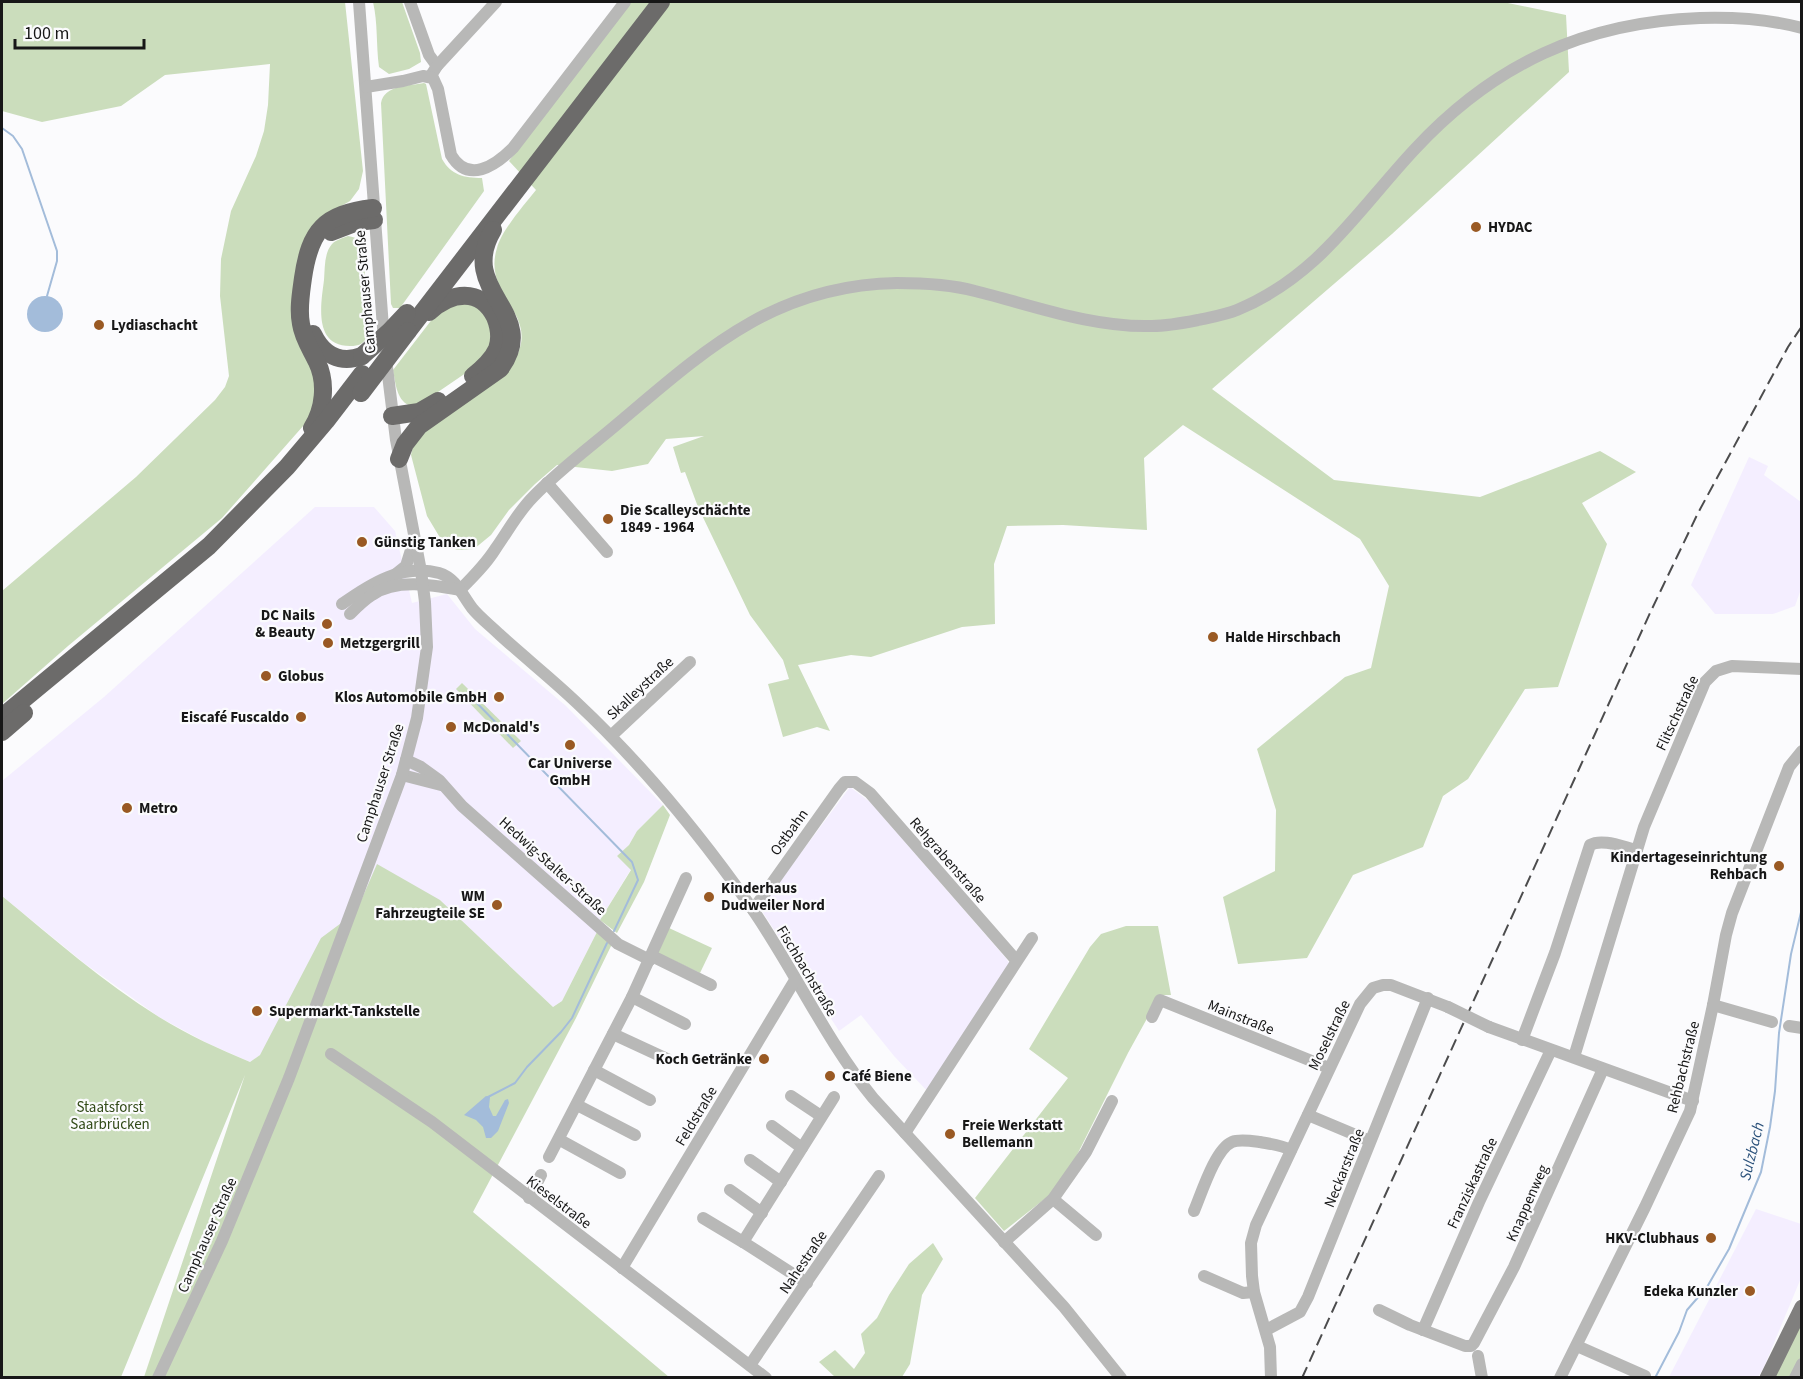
<svg xmlns="http://www.w3.org/2000/svg" width="1803" height="1379" viewBox="0 0 1803 1379" font-family="'Source Sans 3',sans-serif">
  <rect width="100%" height="100%" fill="#fbfbfd"/>
  <!-- commercial -->
  <g fill="#f4eeff">
    <polygon points="1749,457 1768,466 1764,475 1801,502 1801,589 1795,606 1773,614 1715,614 1691,585"/>
    <polygon points="315,507 374,507 395,531 412,603 447,594 475,629 566,706 663,805 637,831 629,845 617,856 631,869 600,920 597,932 562,1001 553,1007 440,900 356,912 260,1055 250,1062 207,1043 159,1017 84,963 2,896 2,781 104,697"/>
    <polygon points="850,787 870,802 1005,957 1014,970 930,1094 894,1056 861,1015 839,1031 760,908"/>
    <polygon points="1756,1209 1801,1224 1801,1278 1764,1367 1758,1377 1669,1377"/>
  </g>
  <!-- green -->
  <g fill="#cbddbc">
    <polygon points="2,2 345,2 363,171 359,189 350,201 336,209 305,238 308,360 315,381 317,395 311,417 222,518 68,646 2,704 2,591 136,477 215,400 225,387 229,376 220,296 221,259 231,211 256,156 264,131 268,105 270,64 165,75 121,106 42,122 2,111"/>
    <path d="M373,2H402L420,53L421,62L409,69L389,74L379,67C376,45 378,23 373,2Z"/>
    <path d="M631,2H1503L1566,15L1569,72L1392,234L1212,389L1334,480L1480,497L1600,451L1636,472L1582,503L1607,544L1558,687L1525,689L1468,779L1443,796L1423,847L1353,875L1307,958L1238,964L1223,897L1275,871L1276,810L1257,749L1345,677L1371,668L1389,586L1360,539L1183,425L1144,458L1147,530L1063,525L1007,526L994,564L995,624L962,627L871,657L851,655L798,665L830,731L817,727L783,737L768,684L789,679L783,660L750,615L698,507L685,472L681,473L673,447L704,436L666,439L648,464L612,471L557,465L535,484L509,510L491,535L474,549L458,550L445,546L427,516L411,455L415,438L504,375C554,316 480,302 497,248C501,231 525,204 536,190L509,161Z"/>
    <path d="M424,83L426,84L442,159C451,175 464,178 482,178L484,191L400,308H393L391,304L381,103C384,85 409,86 424,83Z"/>
    <path d="M348,236C361,238 362,244 364,255L368,335C364,344 359,346 350,346C313,346 321,304 324,280C325,268 324,253 332,244C336,240 343,238 348,236Z"/>
    <path d="M452,304H475L485,313L495,336L479,364L416,407C397,405 396,386 393,370L440,309Z"/>
    <polygon points="462,683 521,741 513,748 456,689"/>
    <polygon points="663,805 670,815 644,882 617,933 600,920 631,870 617,856 629,845 637,831"/>
    <path d="M377,864L440,900L553,1007L562,1001L597,932L612,944L576,1018L473,1212L669,1377H144L245,1075L121,1377H2V896C53,938 103,982 159,1017C188,1035 219,1049 250,1062L260,1055L321,938L356,912Z"/>
    <polygon points="1126,926 1158,926 1171,995 1160,995 1128,1053 1074,1161 1051,1194 1004,1231 975,1198 1068,1078 1029,1049 1090,947 1101,934"/>
    <polygon points="669,928 712,948 700,973 658,953"/>
    <polygon points="933,1243 943,1259 922,1295 910,1364 902,1377 835,1377 819,1362 835,1350 854,1369 865,1353 861,1334 877,1318 889,1295 909,1264"/>
    <polygon points="1801,1309 1801,1377 1773,1377"/>
  </g>
  <!-- water -->
  <g fill="#a3bcda">
    <circle cx="45" cy="314" r="18"/>
    <polygon points="486,1096 490,1097 489,1107 493,1116 496,1116 505,1100 508,1099 509,1103 498,1131 491,1138 486,1138 483,1127 476,1120 464,1115"/>
  </g>
  <g fill="none" stroke-linecap="round" stroke-linejoin="round">
    <!-- stream -->
    <g stroke="#a3bcda" stroke-width="2">
      <polyline points="2,128 13,136 22,149 57,251 57,261 47,296"/>
      <polyline points="469,695 632,862 638,880 614,931"/>
      <polyline points="488,1097 515,1083 527,1067 561,1032 572,1018 607,943"/>
      <polyline points="1655,1378 1679,1332 1687,1310 1707,1287 1729,1249 1761,1172 1770,1127 1775,1091 1779,1033 1791,954 1802,908"/>
    </g>
    <!-- minor -->
    <g stroke="#b8b8b7" stroke-width="12">
      <polyline points="359,2 384,341"/>
      <polyline points="410,2 429,55 437,66"/>
      <polyline points="430,77 437,66 496,2"/>
      <path d="M366,87L403,81L423,76L433,78L438,89L451,155C468,184 495,166 513,148L625,2"/>
      <polyline points="547,483 607,552"/>
      <polyline points="396,574 406,566 414,540"/>
      <path d="M460,590C473,577 486,564 496,548C508,531 518,512 533,497C560,469 593,445 622,420C708,347 777,285 897,283C923,283 949,284 975,291C1032,305 1092,328 1152,326C1167,326 1183,323 1198,320C1211,317 1225,315 1237,310C1319,276 1357,211 1415,149C1494,64 1585,22 1700,18C1734,17 1769,19 1802,28"/>
      <path d="M342,604C370,584 403,563 439,573C456,578 462,595 472,608C480,618 490,625 499,634C524,657 552,679 577,703C642,764 699,833 751,907C794,969 825,1039 873,1098L1064,1307L1121,1378"/>
      <path d="M350,614C357,607 364,600 372,595C396,578 433,585 460,590"/>
      <polyline points="611,736 690,662"/>
      <polyline points="406,760 421,767 439,780 462,806 608,935 618,944 650,960"/>
      <polyline points="402,775 441,785"/>
      <polyline points="753,910 839,789 845,782 855,782 870,793 1016,960"/>
      <polyline points="652,956 711,985"/>
      <polyline points="632,997 685,1024"/>
      <polyline points="1713,1005 1772,1022"/>
      <polyline points="1152,1017 1160,1000 1329,1068"/>
      <polyline points="1789,1026 1802,1028"/>
      <polyline points="1489,1027 1693,1101"/>
      <polyline points="613,1034 667,1059"/>
      <path d="M1522,1040L1555,953L1590,845C1602,838 1623,847 1637,850"/>
      <polyline points="331,1054 432,1122 766,1378"/>
      <polyline points="1574,1057 1644,827 1705,682 1716,671 1732,666 1802,669"/>
      <polyline points="594,1070 650,1100"/>
      <polyline points="791,1096 821,1116"/>
      <polyline points="577,1105 635,1135"/>
      <polyline points="1308,1115 1370,1141"/>
      <polyline points="772,1126 802,1148"/>
      <polyline points="905,1133 1032,938"/>
      <polyline points="560,1140 620,1173"/>
      <polyline points="549,1157 632,997 686,878"/>
      <polyline points="750,1160 781,1182"/>
      <polyline points="730,1190 762,1213"/>
      <polyline points="529,1198 541,1175"/>
      <polyline points="1053,1199 1096,1235"/>
      <path d="M1194,1211C1201,1195 1215,1149 1232,1142C1239,1139 1252,1141 1260,1142C1271,1144 1281,1145 1291,1150"/>
      <polyline points="703,1218 743,1242"/>
      <polyline points="1004,1242 1053,1199 1086,1152 1112,1101"/>
      <polyline points="622,1268 795,980"/>
      <polyline points="1204,1276 1243,1293 1254,1292"/>
      <polyline points="807,1283 743,1242 834,1097"/>
      <polyline points="1379,1310 1410,1325 1465,1346 1471,1346 1474,1343 1514,1267 1603,1069"/>
      <polyline points="1266,1330 1300,1312 1308,1297 1428,998"/>
      <polyline points="1423,1330 1479,1202 1551,1050"/>
      <polyline points="1577,1346 1645,1376"/>
      <polyline points="1478,1356 1482,1378"/>
      <polyline points="750,1365 879,1176"/>
      <polyline points="158,1378 222,1241 289,1078 402,775 417,718 427,647 425,602 421,571 396,440 386,359"/>
      <polyline points="1271,1378 1270,1347 1254,1292 1252,1276 1251,1243 1256,1225 1360,1004 1373,988 1383,985 1391,985 1448,1007"/>
      <polyline points="1560,1378 1645,1207 1690,1111 1713,1005 1726,935 1732,913 1789,767 1802,751"/>
      <polyline points="1795,1378 1802,1364"/>
    </g>
    <!-- major -->
    <polyline stroke="#807f7e" stroke-width="15" points="1767,1378 1802,1307"/>
    <!-- highway -->
    <g stroke="#6c6b6a" stroke-width="18">
      <polyline points="331,232 357,222 374,220"/>
      <path d="M429,312C451,292 480,287 495,317C499,327 501,338 497,349C492,360 482,369 473,376"/>
      <polyline points="408,331 661,2"/>
      <path d="M313,334C323,355 340,364 362,356"/>
      <polyline points="392,416 419,412 438,401"/>
      <path d="M312,428C324,409 327,383 317,362C311,349 303,338 301,324C298,309 301,293 303,278C310,230 324,214 373,208"/>
      <path d="M399,459L405,444L419,426L500,369C542,312 456,292 493,230"/>
      <polyline points="2,717 209,546 287,467 326,421 362,374"/>
      <polyline points="2,732 24,713"/>
    </g>
    <!-- rail -->
    <polyline stroke="#4c4c4d" stroke-width="2" stroke-dasharray="12 6" stroke-linecap="butt" points="1302,1378 1650,613 1698,513 1788,347 1802,326"/>
    <!-- minor-bridge -->
    <polyline stroke="#b8b8b7" stroke-width="12" points="1448,1007 1489,1027"/>
    <!-- highway-bridge -->
    <g stroke="#6c6b6a" stroke-width="18">
      <polyline points="362,356 390,331 407,313"/>
      <polyline points="361,393 408,331"/>
    </g>
  </g>
  <!-- markers -->
  <g fill="#995923" stroke="#fbfbfd" stroke-width="2">
    <circle cx="1476" cy="227" r="6"/>
    <circle cx="99" cy="325" r="6"/>
    <circle cx="608" cy="519" r="6"/>
    <circle cx="362" cy="542" r="6"/>
    <circle cx="327" cy="624" r="6"/>
    <circle cx="1213" cy="637" r="6"/>
    <circle cx="328" cy="643" r="6"/>
    <circle cx="266" cy="676" r="6"/>
    <circle cx="499" cy="697" r="6"/>
    <circle cx="301" cy="717" r="6"/>
    <circle cx="451" cy="727" r="6"/>
    <circle cx="570" cy="745" r="6"/>
    <circle cx="127" cy="808" r="6"/>
    <circle cx="1779" cy="866" r="6"/>
    <circle cx="709" cy="897" r="6"/>
    <circle cx="497" cy="905" r="6"/>
    <circle cx="257" cy="1011" r="6"/>
    <circle cx="764" cy="1059" r="6"/>
    <circle cx="830" cy="1076" r="6"/>
    <circle cx="950" cy="1134" r="6"/>
    <circle cx="1711" cy="1238" r="6"/>
    <circle cx="1750" cy="1291" r="6"/>
  </g>
  <g text-anchor="middle" stroke-width="4.5" stroke-linejoin="round" paint-order="stroke">
    <!-- poi labels -->
    <g font-size="15" font-weight="bold" fill="#171717" stroke="#fbfbfd" text-anchor="start">
      <text x="1488" y="232">HYDAC</text>
      <text x="111" y="330">Lydiaschacht</text>
      <text x="620" y="515">Die Scalleyschächte<tspan x="620" dy="17">1849 - 1964</tspan></text>
      <text x="374" y="547">Günstig Tanken</text>
      <text x="315" y="620" text-anchor="end">DC Nails<tspan x="315" dy="17">&amp; Beauty</tspan></text>
      <text x="1225" y="642">Halde Hirschbach</text>
      <text x="340" y="648">Metzgergrill</text>
      <text x="278" y="681">Globus</text>
      <text x="487" y="702" text-anchor="end">Klos Automobile GmbH</text>
      <text x="289" y="722" text-anchor="end">Eiscafé Fuscaldo</text>
      <text x="463" y="732">McDonald's</text>
      <text x="570" y="768" text-anchor="middle">Car Universe<tspan x="570" dy="17">GmbH</tspan></text>
      <text x="139" y="813">Metro</text>
      <text x="1767" y="862" text-anchor="end">Kindertageseinrichtung<tspan x="1767" dy="17">Rehbach</tspan></text>
      <text x="721" y="893">Kinderhaus<tspan x="721" dy="17">Dudweiler Nord</tspan></text>
      <text x="485" y="901" text-anchor="end">WM<tspan x="485" dy="17">Fahrzeugteile SE</tspan></text>
      <text x="269" y="1016">Supermarkt-Tankstelle</text>
      <text x="752" y="1064" text-anchor="end">Koch Getränke</text>
      <text x="842" y="1081">Café Biene</text>
      <text x="962" y="1130">Freie Werkstatt<tspan x="962" dy="17">Bellemann</tspan></text>
      <text x="1699" y="1243" text-anchor="end">HKV-Clubhaus</text>
      <text x="1738" y="1296" text-anchor="end">Edeka Kunzler</text>
    </g>
    <!-- street labels -->
    <g font-size="15" fill="#171717" stroke="#fbfbfd">
      <text transform="translate(365 292) rotate(-95)" y="5">Camphauser Straße</text>
      <text transform="translate(640 688) rotate(-43)" y="5">Skalleystraße</text>
      <text transform="translate(1677 713) rotate(-65)" y="5">Flitschstraße</text>
      <text transform="translate(380 783) rotate(-72)" y="5">Camphauser Straße</text>
      <text transform="translate(789 832) rotate(-54)" y="5">Ostbahn</text>
      <text transform="translate(948 860) rotate(49)" y="5">Rehgrabenstraße</text>
      <text transform="translate(553 866) rotate(42)" y="5">Hedwig-Stalter-Straße</text>
      <text transform="translate(807 971) rotate(59)" y="5">Fischbachstraße</text>
      <text transform="translate(1241 1017) rotate(22)" y="5">Mainstraße</text>
      <text transform="translate(1329 1035) rotate(-64)" y="5">Moselstraße</text>
      <text transform="translate(1683 1067) rotate(-76)" y="5">Rehbachstraße</text>
      <text transform="translate(696 1116) rotate(-59)" y="5">Feldstraße</text>
      <text transform="translate(1344 1168) rotate(-68)" y="5">Neckarstraße</text>
      <text transform="translate(1472 1183) rotate(-65)" y="5">Franziskastraße</text>
      <text transform="translate(559 1202) rotate(37)" y="5">Kieselstraße</text>
      <text transform="translate(1527 1203) rotate(-66)" y="5">Knappenweg</text>
      <text transform="translate(207 1235) rotate(-66)" y="5">Camphauser Straße</text>
      <text transform="translate(803 1262) rotate(-56)" y="5">Nahestraße</text>
    </g>
    <!-- park labels -->
    <g font-size="15" fill="#324a18" stroke="#fbfbfd">
      <text x="110" y="1112">Staatsforst<tspan x="110" dy="17">Saarbrücken</tspan></text>
    </g>
    <!-- water labels -->
    <g font-size="16" font-style="italic" fill="#2c527b" stroke="#fbfbfd">
      <text transform="translate(1751 1151) rotate(-76)" y="6">Sulzbach</text>
    </g>
  </g>
  <!-- border -->
  <rect width="1803" height="1379" fill="none" stroke="#171717" stroke-width="6"/>
  <!-- scale -->
  <path d="M15 39v9h129v-9" fill="none" stroke="#171717" stroke-width="3"/>
  <text x="24" y="39" font-size="18" fill="#171717" stroke="#fbfbfd" stroke-width="4.5" paint-order="stroke">100 m</text>
</svg>
